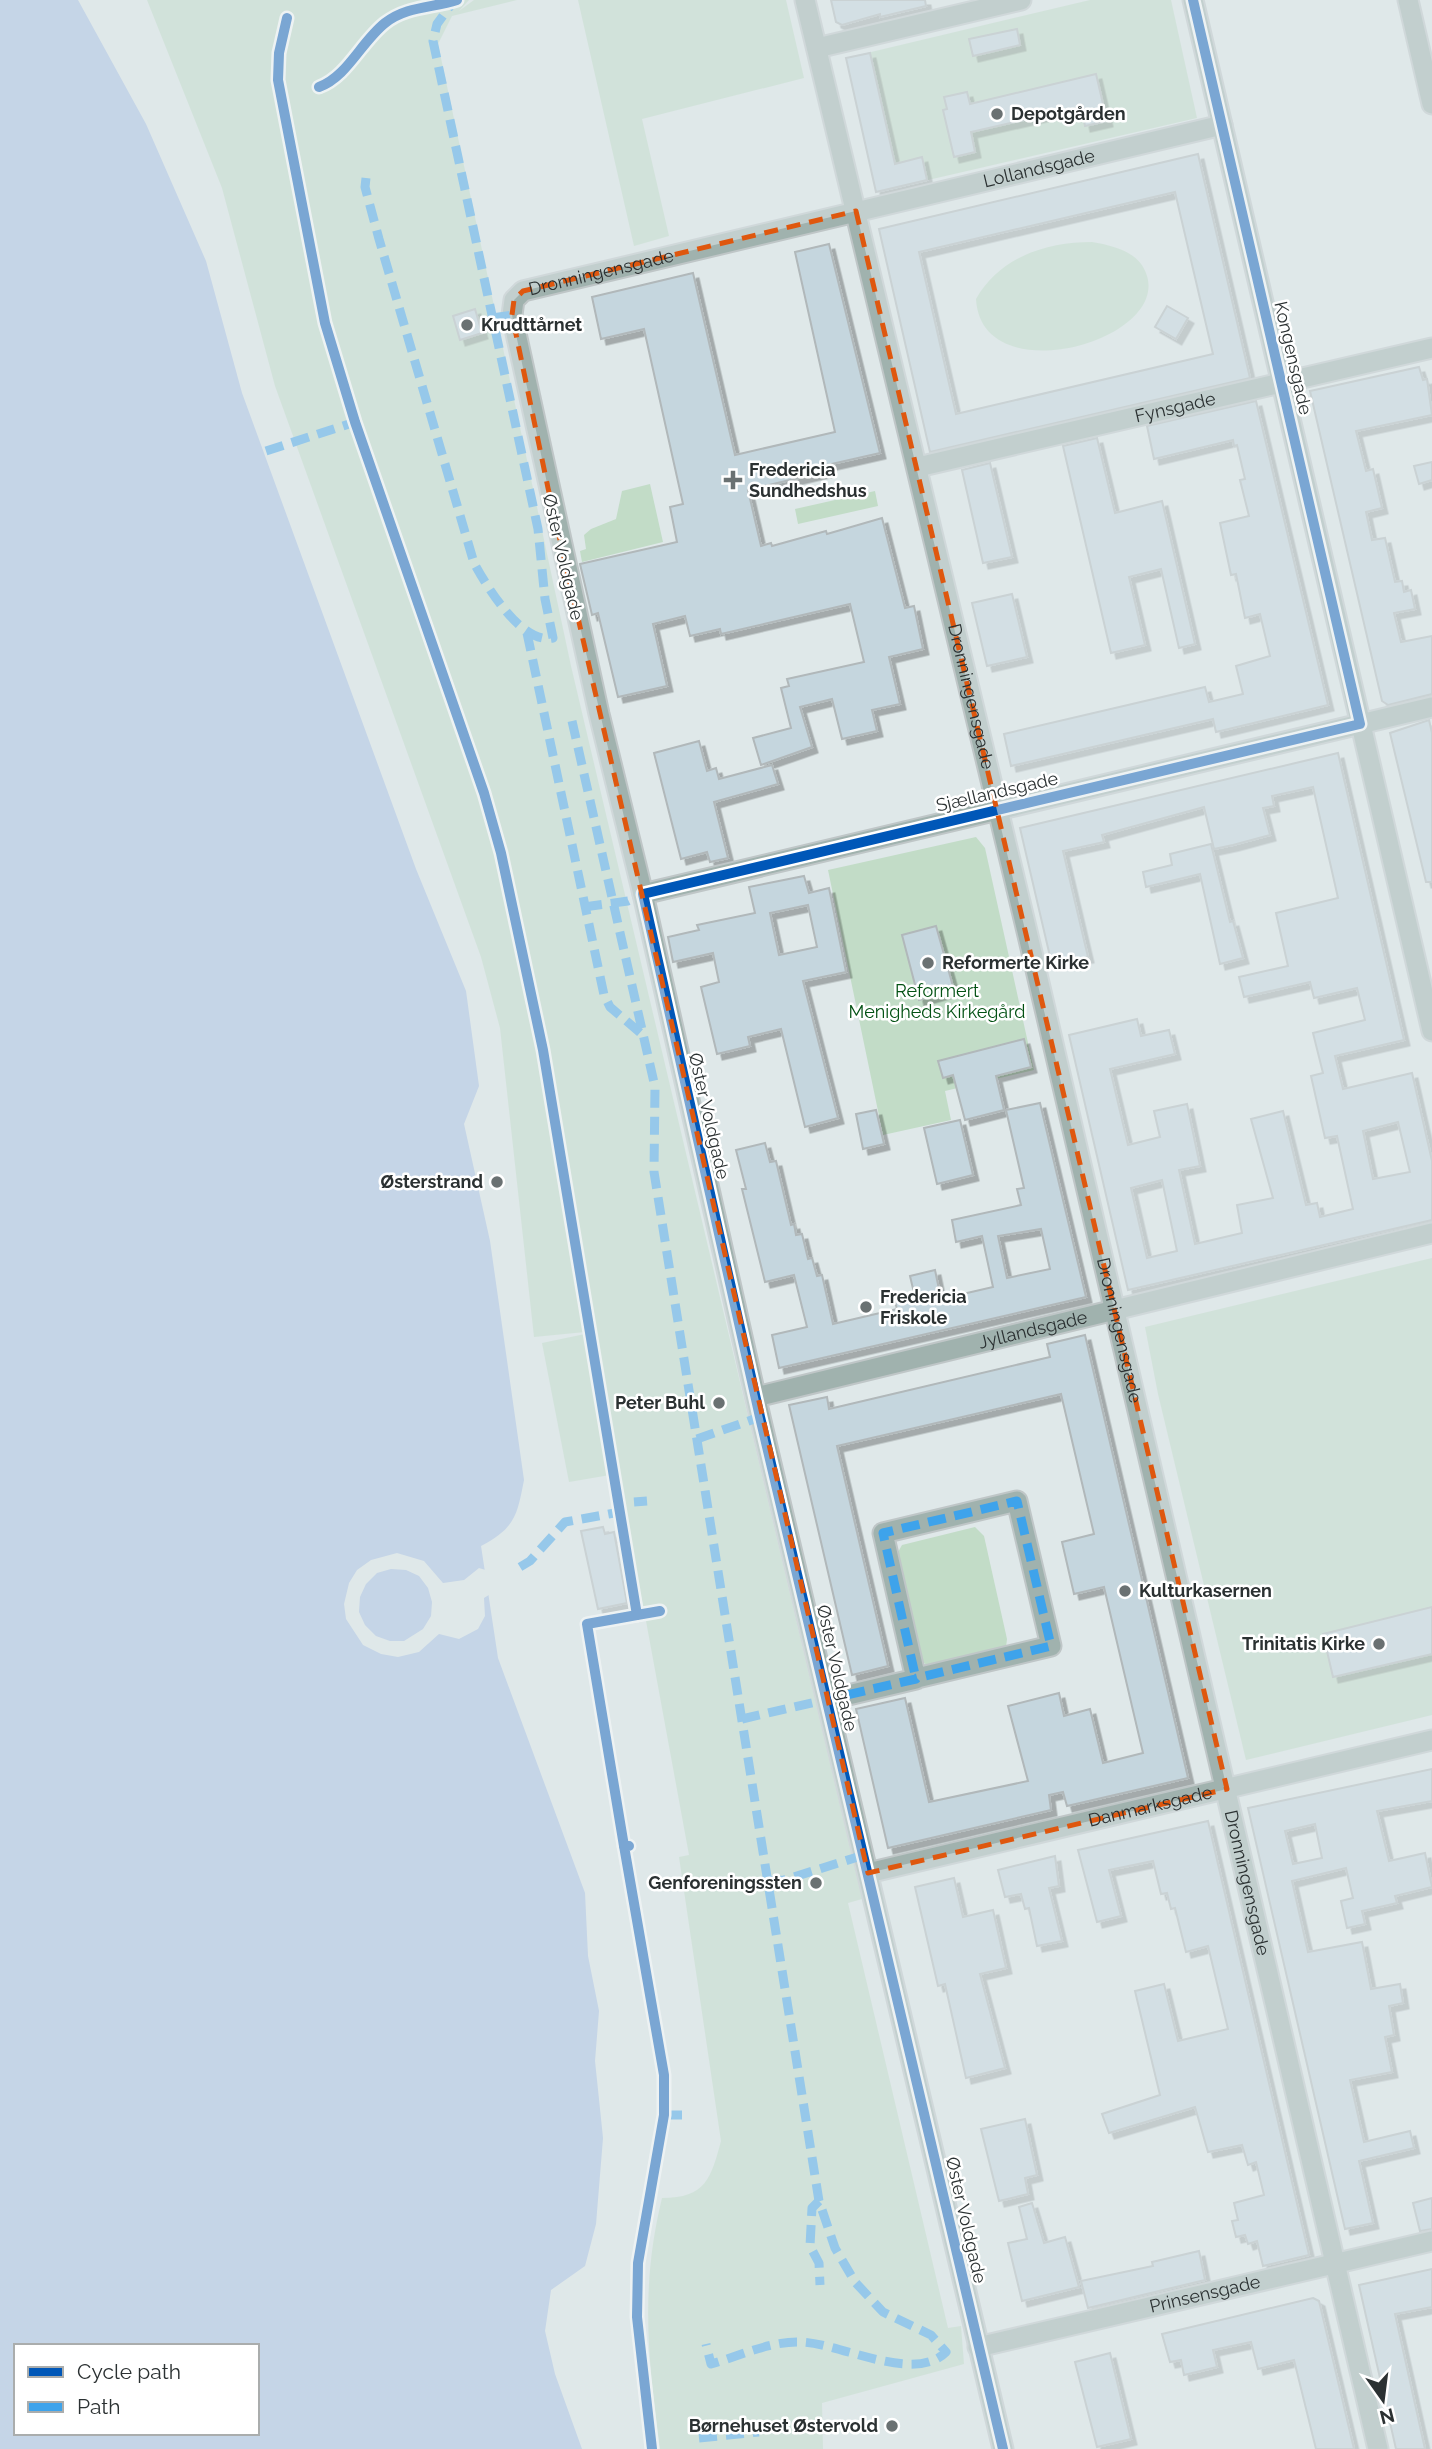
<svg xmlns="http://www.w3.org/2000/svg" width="1432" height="2449" viewBox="0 0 1432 2449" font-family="Raleway,sans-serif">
  <defs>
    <filter id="shadow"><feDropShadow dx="5.5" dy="5.5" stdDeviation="0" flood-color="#0004"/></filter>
  </defs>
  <rect width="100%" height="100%" fill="#dfe8e9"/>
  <!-- green -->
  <g fill="#c2dcc7">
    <path d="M147,0H469L459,11L474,0H517L452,16L438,44L571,666L862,1899L848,1903L948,2328L961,2326L964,2364L822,2403L823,2449H660C648,2358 640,2289 662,2198C706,2198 711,2178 721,2141L679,1857L689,1855L644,1610L585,1332L534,1337L500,1028L481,957L275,386L222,188Z"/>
    <polygon points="578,0 786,0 804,78 642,119 669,236 634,246"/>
    <polygon points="1090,0 1171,0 1197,118 876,192 846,58"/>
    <path d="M1092,242C1115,246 1140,252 1147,276C1167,342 981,393 976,299C1000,257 1046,242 1092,242Z"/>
    <polygon points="650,484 663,542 582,562 580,551 586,549 584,535 591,529 616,519 622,491"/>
    <polygon points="875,491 878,506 798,524 795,509"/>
    <polygon points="976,837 985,848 1034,1070 945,1091 951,1120 883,1135 828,870"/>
    <polygon points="1432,1258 1432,1715 1246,1760 1158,1394 1145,1327"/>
    <polygon points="585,1334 610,1475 569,1482 542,1343"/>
    <polygon points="975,1527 984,1536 1007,1639 1006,1647 928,1666 920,1660 897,1554 902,1545"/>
  </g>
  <!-- water -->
  <path fill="#a6bee4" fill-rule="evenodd" d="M0,0H78L146,124L206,261L242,393L416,869L466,991L479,1086L464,1124L490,1241L524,1480C517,1516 515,1528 481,1546L498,1658L585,1893L588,1956L599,2011L595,2061L603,2138L596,2224L585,2266L551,2290L545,2331L555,2374L582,2449H0ZM16,2346H257V2433H16Z"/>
  <!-- pier -->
  <path fill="#dfe8e9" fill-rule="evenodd" d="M397,1553L424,1561L443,1583L464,1580L479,1568L489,1571L492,1593L484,1598L485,1616L478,1629L459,1639L439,1634L419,1652L398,1657L381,1654L363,1645L346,1619L344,1604L349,1583L357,1570L371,1560ZM391,1569L406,1570L419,1576L428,1588L432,1602L431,1616L423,1629L404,1641H390L376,1636L365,1625L359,1612L360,1597L366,1584L377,1573Z"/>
  <!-- building -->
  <g fill="#c5d6de" stroke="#b1b8ba" stroke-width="2" fill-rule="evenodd" filter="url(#shadow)">
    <polygon points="831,0 925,0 926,6 880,17 880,14 842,25 836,22"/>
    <polygon points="1017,29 1020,45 973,56 969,39"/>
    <polygon points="870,53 895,164 922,157 927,180 876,192 846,58"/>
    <polygon points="1096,74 1107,121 1085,126 1081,107 971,132 975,152 954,157 943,110 947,109 944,97 967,92 970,104"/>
    <path d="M1198,154L1250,378L930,452L879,229ZM1175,192L1213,354L956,414L919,252Z"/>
    <polygon points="829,244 880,453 827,465 828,471 748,490 761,546 771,543 772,546 826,531 827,534 882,518 905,608 914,606 923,649 889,657 900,704 872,710 877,731 842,739 832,699 800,707 812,747 761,765 753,738 791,728 781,688 789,686 787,679 864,662 850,604 721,634 720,629 690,636 685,616 653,624 667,686 618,697 598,613 592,615 580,564 677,542 670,507 683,504 644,329 601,339 592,297 693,273 735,455 835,432 795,252"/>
    <polygon points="1167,306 1188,318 1176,339 1155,327"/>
    <polygon points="475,309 482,333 460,340 453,316"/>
    <polygon points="1419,367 1423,380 1427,379 1432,415 1356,431 1366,471 1373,469 1382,508 1366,512 1372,540 1385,538 1395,582 1402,581 1404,592 1411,590 1415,609 1394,613 1401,642 1432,636 1432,694 1388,705 1382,701 1310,391"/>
    <polygon points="1256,401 1328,705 1216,732 1213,719 1011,766 1004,734 1205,687 1209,702 1243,694 1236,666 1270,656 1260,614 1245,618 1236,574 1231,575 1220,523 1249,516 1240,480 1245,479 1237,445 1234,446 1233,440 1154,459 1147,426"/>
    <polygon points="1097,438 1115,513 1162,501 1195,644 1179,648 1161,569 1129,577 1145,645 1111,653 1063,446"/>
    <polygon points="1432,462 1432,480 1419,484 1414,466"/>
    <polygon points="990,463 1012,557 983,563 962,470"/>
    <polygon points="1012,594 1027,657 987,666 972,603"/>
    <polygon points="1429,720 1432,733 1432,882 1426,882 1390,733"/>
    <polygon points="699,741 707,771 716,768 719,779 772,765 778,784 714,802 728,858 710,862 707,852 681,859 654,753"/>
    <path d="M1338,753L1404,1040L1335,1056L1343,1089L1412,1073L1432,1161V1220L1128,1290L1069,1035L1137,1019L1141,1036L1169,1030L1175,1054L1110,1069L1128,1145L1160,1137L1154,1111L1187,1104L1200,1166L1179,1170L1195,1244L1242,1233L1237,1205L1273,1198L1251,1119L1283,1111L1306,1205L1317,1203L1320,1217L1353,1209L1337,1136L1325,1138L1311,1076L1323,1073L1313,1033L1365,1020L1357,988L1314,998L1310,982L1244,997L1239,977L1288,966L1276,913L1338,898L1313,787L1272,796L1274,806L1263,808L1270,835L1233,845L1214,849L1204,807L1102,835L1104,842L1063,851L1088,957L1052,965L1020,828ZM1398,1122L1410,1172L1373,1179L1363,1131ZM1162,1180L1177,1251L1147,1258L1131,1188Z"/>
    <polygon points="1211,844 1230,922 1233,921 1243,958 1220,964 1200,874 1146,887 1143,872 1172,865 1170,854"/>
    <path d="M804,876L809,893L829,888L846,972L803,981L838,1118L805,1127L781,1029L748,1037L750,1046L717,1054L701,987L719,982L713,953L673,962L668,937L699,930L697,925L755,913L749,887ZM808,905L817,947L779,955L770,913Z"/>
    <polygon points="936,926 954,990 919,1000 902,935"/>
    <polygon points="1024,1039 1031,1067 996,1076 1004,1110 965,1120 953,1075 943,1078 938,1061"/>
    <path d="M1040,1103L1086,1297L779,1368L772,1335L807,1327L794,1275L765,1282L742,1189H746L736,1150L765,1143L770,1162L776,1161L791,1225L794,1224L796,1235L802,1234L808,1259L812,1258L817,1276L822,1275L833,1324L897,1309L894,1298L914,1293L910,1276L935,1270L941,1299L993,1287L982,1236L956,1242L952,1220L1021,1205L1017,1189L1024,1188L1006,1110ZM1041,1229L1050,1269L1007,1278L998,1236Z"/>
    <polygon points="876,1110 884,1144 863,1149 856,1114"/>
    <polygon points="960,1120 973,1175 937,1184 924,1128"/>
    <polygon points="1085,1335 1188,1778 1067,1806 1063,1792 1049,1795 1051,1810 888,1848 856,1709 905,1698 929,1802 1028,1781 1008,1706 1059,1693 1064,1716 1090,1709 1103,1763 1143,1753 1104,1587 1074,1594 1062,1542 1094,1534 1061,1394 837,1446 888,1666 852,1675 789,1405 827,1397 829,1409 1050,1357 1047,1344"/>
    <polygon points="603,1527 605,1534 614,1532 627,1603 598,1609 581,1531"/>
    <polygon points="1432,1607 1432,1654 1333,1677 1323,1634"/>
    <path d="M1432,1769V1801L1377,1811L1389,1861L1425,1853L1432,1887L1395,1896L1397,1903L1362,1911L1365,1924L1347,1928L1341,1901L1353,1898L1346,1868L1292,1881L1308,1952L1362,1942L1371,1989L1400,1984L1403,2003L1389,2006L1394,2035L1385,2037L1392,2072L1350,2080L1364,2142L1410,2131L1414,2148L1359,2161L1373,2223L1345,2229L1248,1808ZM1315,1824L1322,1858L1293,1864L1285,1831Z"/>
    <polygon points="1208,1821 1309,2255 1263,2266 1257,2241 1248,2244 1245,2235 1236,2237 1232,2221 1238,2220 1234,2203 1264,2195 1256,2162 1248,2165 1242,2145 1208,2152 1195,2107 1109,2133 1102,2114 1160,2095 1135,1991 1164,1984 1178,2041 1228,2029 1208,1946 1186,1952 1175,1908 1171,1909 1167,1893 1161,1894 1153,1861 1109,1870 1121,1916 1097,1922 1078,1850"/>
    <polygon points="1055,1856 1059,1886 1049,1888 1062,1941 1037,1946 1029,1908 1025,1909 1021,1894 1005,1897 998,1870"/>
    <polygon points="954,1878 963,1917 993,1910 1006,1968 980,1974 1005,2068 966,2078 945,1984 938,1986 915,1887"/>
    <polygon points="1025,2119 1037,2175 1025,2178 1028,2194 999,2201 981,2129"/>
    <polygon points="1432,2198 1432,2229 1420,2231 1413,2203"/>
    <polygon points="1032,2203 1044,2243 1065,2237 1079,2287 1022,2301 1008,2243 1027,2239 1019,2207"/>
    <polygon points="1199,2251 1205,2280 1088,2308 1081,2281 1153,2266 1152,2262"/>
    <polygon points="1432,2269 1432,2307 1395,2314 1425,2449 1396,2449 1359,2285"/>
    <polygon points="1313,2298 1319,2301 1354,2449 1316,2449 1294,2360 1258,2369 1251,2342 1213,2350 1217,2367 1184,2375 1181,2360 1170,2362 1162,2334"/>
    <polygon points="1110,2353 1131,2439 1097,2447 1075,2362"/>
  </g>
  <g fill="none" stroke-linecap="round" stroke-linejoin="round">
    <defs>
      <g id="minor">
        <path id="s1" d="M805,0L1030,944L1378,2449"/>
        <polyline points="1193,0 1432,1031"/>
        <polyline points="1408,0 1432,104"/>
        <polyline points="817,48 1021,0"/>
        <path id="s2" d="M918,467L1432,348"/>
        <polyline points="643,894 1432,707"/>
        <path id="s3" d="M756,1397L1432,1233"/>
        <polyline points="827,1700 916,1679 917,1678 1051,1646 1017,1501 883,1533 916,1679"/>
        <path id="s4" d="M868,1873L1432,1740"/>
        <path id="s5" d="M978,2347L1432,2241"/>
        <path id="s6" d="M1003,2449L760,1417L643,894L599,714L512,315L514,300L523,291L1222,125"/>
      </g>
    </defs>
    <!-- minor casing -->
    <use href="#minor" stroke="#bfc6c7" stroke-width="23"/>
    <!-- minor -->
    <use href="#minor" stroke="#a0b2ae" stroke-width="19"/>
    <!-- quiet -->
    <g stroke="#3ea3eb" stroke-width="9" stroke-dasharray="18 9" stroke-linecap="butt">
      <path d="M366,178L365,187L379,239L474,563C487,587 522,645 553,638L545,599L538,529L433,41L437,24L453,2"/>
      <polyline points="492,318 512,315"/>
      <polyline points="266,451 355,422"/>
      <polyline points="527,633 604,995 610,1007 644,1036"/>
      <path d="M572,721L655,1087L654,1172L819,2201L835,2248L855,2282L883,2312L931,2335L946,2352C914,2384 841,2343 800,2342C771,2341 739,2356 711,2364L706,2344"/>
      <polyline points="584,907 628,901 643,894"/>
      <polyline points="697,1439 760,1417"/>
      <polyline points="634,1502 647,1501"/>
      <polyline points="520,1567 530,1561 565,1522 620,1512"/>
      <polyline points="742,1719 916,1679 917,1678 1051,1646 1017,1501 883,1533 916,1679"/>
      <polyline points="768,1881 784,1880 864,1855"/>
      <polyline points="664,2115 689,2115"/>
      <polyline points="819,2201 812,2208 810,2246 819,2263 820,2285"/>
      <polyline points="699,2438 759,2432"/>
    </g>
    <defs>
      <g id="cycleway">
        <polyline points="287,18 279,53 278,80 325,323 355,422 484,793 501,853 543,1050 637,1615 660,1611"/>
        <path d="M319,87C347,77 361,42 385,23C407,6 432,8 457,0"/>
        <polyline points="624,1846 587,1624 637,1615"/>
        <polyline points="629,1846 624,1846 664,2075 664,2115 638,2263 637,2317 652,2449"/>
        <polyline points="1003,2449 760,1417 643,894 1360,724 1193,0"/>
      </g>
    </defs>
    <!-- cycleway casing -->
    <use href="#cycleway" stroke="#fff" stroke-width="15"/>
    <!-- cycleway -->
    <use href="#cycleway" stroke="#0057b8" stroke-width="10"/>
  </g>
  <!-- marked area -->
  <path d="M0 0H1432V2449H0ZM856,211L1227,1789L868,1873L548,488L512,315L514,300L523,291Z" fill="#dfe8e9" fill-opacity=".55" fill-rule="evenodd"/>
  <path fill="none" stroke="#df570e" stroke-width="5" stroke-dasharray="14 9" stroke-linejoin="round" d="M856,211L1227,1789L868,1873L548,488L512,315L514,300L523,291Z"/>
  <!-- markers -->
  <g fill="#6a7172" stroke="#fff" stroke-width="2.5">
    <circle cx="997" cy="114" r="7"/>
    <circle cx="467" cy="325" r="7"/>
    <path d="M729.5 469.5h7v7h7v7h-7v7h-7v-7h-7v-7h7z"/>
    <circle cx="928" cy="963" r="7"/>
    <circle cx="497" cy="1182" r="7"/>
    <circle cx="866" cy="1307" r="7"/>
    <circle cx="719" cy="1403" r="7"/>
    <circle cx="1125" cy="1591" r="7"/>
    <circle cx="1379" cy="1644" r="7"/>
    <circle cx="816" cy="1883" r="7"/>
    <circle cx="892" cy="2426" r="7"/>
  </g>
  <g text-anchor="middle" stroke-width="5" stroke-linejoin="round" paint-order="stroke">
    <!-- poi labels -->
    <g font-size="18" font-weight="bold" fill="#2b3132" stroke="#fff" text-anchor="start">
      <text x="1011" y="120">Depotgården</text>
      <text x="481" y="331">Krudttårnet</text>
      <text x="749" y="476">Fredericia<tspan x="749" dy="21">Sundhedshus</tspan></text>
      <text x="942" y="969">Reformerte Kirke</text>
      <text x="483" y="1188" text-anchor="end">Østerstrand</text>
      <text x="880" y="1303">Fredericia<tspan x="880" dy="21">Friskole</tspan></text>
      <text x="705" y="1409" text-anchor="end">Peter Buhl</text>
      <text x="1139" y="1597">Kulturkasernen</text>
      <text x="1365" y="1650" text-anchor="end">Trinitatis Kirke</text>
      <text x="802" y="1889" text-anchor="end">Genforeningssten</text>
      <text x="878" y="2432" text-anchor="end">Børnehuset Østervold</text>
    </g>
    <!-- street labels -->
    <g font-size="18" fill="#2b3132" stroke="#fff">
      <text dy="6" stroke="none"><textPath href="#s6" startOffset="2748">Lollandsgade</textPath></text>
      <text dy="6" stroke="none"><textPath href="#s6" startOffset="2298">Dronningensgade</textPath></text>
      <text transform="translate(1293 358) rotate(77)" y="6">Kongensgade</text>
      <text dy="6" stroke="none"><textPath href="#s2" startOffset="264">Fynsgade</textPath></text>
      <text transform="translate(563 557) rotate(77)" y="6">Øster Voldgade</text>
      <text dy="6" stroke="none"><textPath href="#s1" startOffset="716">Dronningensgade</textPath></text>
      <text transform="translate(997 792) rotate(-13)" y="6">Sjællandsgade</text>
      <text transform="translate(709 1116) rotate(77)" y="6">Øster Voldgade</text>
      <text dy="6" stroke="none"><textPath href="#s3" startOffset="285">Jyllandsgade</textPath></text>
      <text dy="6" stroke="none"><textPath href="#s1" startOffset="1367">Dronningensgade</textPath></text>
      <text transform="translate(837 1668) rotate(77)" y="6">Øster Voldgade</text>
      <text dy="6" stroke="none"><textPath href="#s4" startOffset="290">Danmarksgade</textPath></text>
      <text dy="6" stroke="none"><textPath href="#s1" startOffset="1934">Dronningensgade</textPath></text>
      <text transform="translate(966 2220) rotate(77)" y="6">Øster Voldgade</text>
      <text dy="6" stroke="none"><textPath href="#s5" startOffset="233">Prinsensgade</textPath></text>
    </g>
    <!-- park labels -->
    <g font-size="18" fill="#025113" stroke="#fff">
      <text x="937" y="997">Reformert<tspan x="937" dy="21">Menigheds Kirkegård</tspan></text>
    </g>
  </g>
  <!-- legend -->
  <rect x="14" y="2344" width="245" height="91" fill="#ffffff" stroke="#aaadad" stroke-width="2"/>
  <rect x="28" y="2367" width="35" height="10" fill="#0057b8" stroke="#aaadad" stroke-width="2"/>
  <text x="77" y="2379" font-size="21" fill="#2b3132">Cycle path</text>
  <rect x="28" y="2402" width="35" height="10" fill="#3ea3eb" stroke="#aaadad" stroke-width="2"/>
  <text x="77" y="2414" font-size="21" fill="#2b3132">Path</text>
  <!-- north arrow -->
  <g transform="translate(1383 2400) rotate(166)" stroke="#ffffff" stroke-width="5" paint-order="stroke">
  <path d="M0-5L12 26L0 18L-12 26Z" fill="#2b3132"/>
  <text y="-10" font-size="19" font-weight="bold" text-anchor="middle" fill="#2b3132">N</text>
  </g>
</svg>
